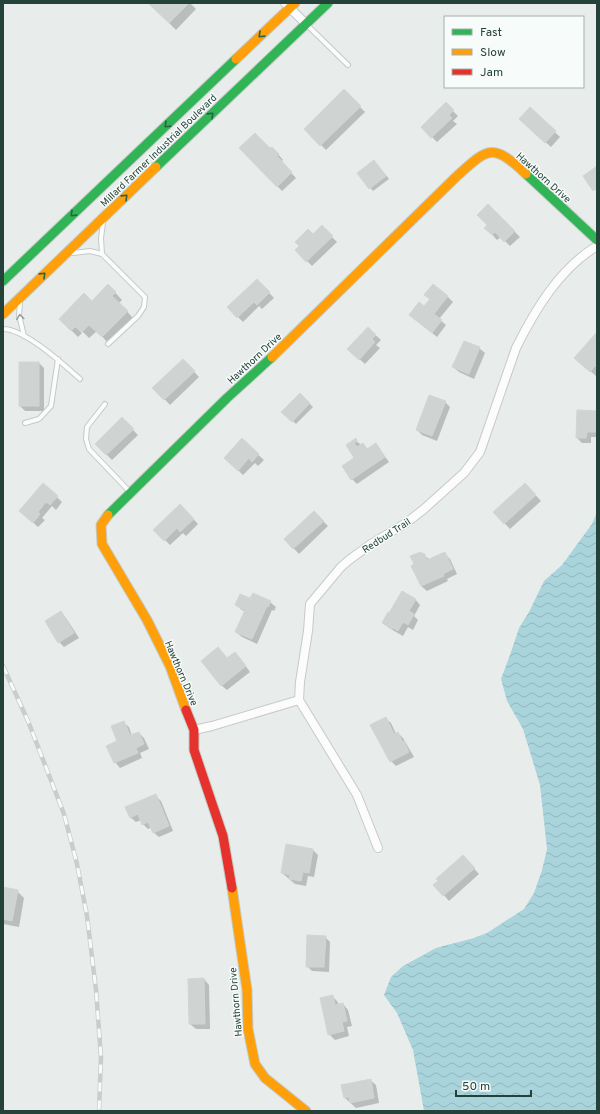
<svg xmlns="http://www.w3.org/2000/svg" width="600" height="1114" viewBox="0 0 600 1114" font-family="Overpass,sans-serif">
  <defs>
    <pattern id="water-waves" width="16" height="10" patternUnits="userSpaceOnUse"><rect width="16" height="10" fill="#a9d4db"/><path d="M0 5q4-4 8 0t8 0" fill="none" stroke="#91b7bd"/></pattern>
  </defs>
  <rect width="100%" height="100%" fill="#e8edeb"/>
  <!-- water -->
  <polygon fill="url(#water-waves)" points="597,512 597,1111 424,1111 413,1050 397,1013 384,995 391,977 403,966 436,948 474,938 487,933 524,909 534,893 542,870 547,849 540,785 523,729 507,701 501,679 510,655 519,628 529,612 544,581 562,565 592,524"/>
  <!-- shadow -->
  <g fill="#0003">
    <polygon points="149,3 190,3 196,9 176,30"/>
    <polygon points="344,91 365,112 326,150 305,129"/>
    <polygon points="446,104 458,116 453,121 457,124 437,142 422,127"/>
    <polygon points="530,108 560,137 551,147 525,124"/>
    <polygon points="240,148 270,150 277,153 283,160 281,162 296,178 282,191"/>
    <polygon points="377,164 389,179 373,191 358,173"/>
    <polygon points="488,205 520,237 510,246 501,237 497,240 486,228 489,225"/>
    <polygon points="322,227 337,242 312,266 296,250"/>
    <polygon points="257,280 274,298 262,309 259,306 243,322 228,307"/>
    <polygon points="108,285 122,300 119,303 134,319 109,344 97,331 89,338 73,322 72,323 82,333 78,337 60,319 92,302"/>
    <polygon points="426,295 448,297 453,302 439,319 446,325 437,337 416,320 431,300"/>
    <polygon points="368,328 381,340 376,345 380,348 365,364 348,349"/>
    <polygon points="597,334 597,375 596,376 581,363"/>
    <polygon points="479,348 485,353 474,379 459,372 453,367"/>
    <polygon points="183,360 199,377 170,405 154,388"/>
    <polygon points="39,363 44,368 44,411 25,411 20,406"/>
    <polygon points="300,394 313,407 296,424 283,412"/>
    <polygon points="445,402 450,407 437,441 422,435 417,430"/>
    <polygon points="578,411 597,412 597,437 591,437 591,443 582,443 577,438"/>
    <polygon points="122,419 138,435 112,460 96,444"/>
    <polygon points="242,440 264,460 258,466 255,463 243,475 225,458"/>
    <polygon points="355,440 368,450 376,445 389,462 357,484 352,479 356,458 347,445"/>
    <polygon points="530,489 541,501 510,529 494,512"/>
    <polygon points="57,497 62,502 56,510 52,506 42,518 45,520 38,527 20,511"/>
    <polygon points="180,505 198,524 186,536 183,533 170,545 155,530"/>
    <polygon points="314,512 328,526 299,554 285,539"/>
    <polygon points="445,554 450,559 457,574 447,579 448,581 427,591 421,586 423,555 424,555 430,560"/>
    <polygon points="250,599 270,602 276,607 274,611 272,610 257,644 242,637 236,632 246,612 242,610 236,605"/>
    <polygon points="415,599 420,605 414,616 418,620 413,630 408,627 403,636 389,628 383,623"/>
    <polygon points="61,612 66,618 79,638 64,647 59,642"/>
    <polygon points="218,648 228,659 240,658 250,672 227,690 221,685"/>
    <polygon points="385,718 391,723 396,734 398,733 403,738 414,757 396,766 391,761"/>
    <polygon points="123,722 129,727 132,736 139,733 144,738 149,749 140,753 142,758 120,768 115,762"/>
    <polygon points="155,795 161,801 173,831 159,837 153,832 152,827 148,829 143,824 141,820 136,822 130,817"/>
    <polygon points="313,850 318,855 314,877 308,876 306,886 295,884 282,873"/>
    <polygon points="468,862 479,874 449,901 435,885"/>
    <polygon points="3,888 17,891 24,898 19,927 3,924"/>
    <polygon points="325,937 330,942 329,972 312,971 307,966"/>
    <polygon points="204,979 209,985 210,1029 196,1029 190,1024"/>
    <polygon points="332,996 337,1001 339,1005 343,1004 348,1010 352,1026 347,1027 349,1036 335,1040 329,1034"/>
    <polygon points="370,1080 376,1085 379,1103 356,1108 345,1098"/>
  </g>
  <!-- building -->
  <g fill="#cfd4d2" stroke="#d1d6d4">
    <polygon points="148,3 189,3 169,23"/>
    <polygon points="344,89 361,106 320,146 304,129"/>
    <polygon points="446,102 454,110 449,115 452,118 431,138 421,127"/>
    <polygon points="530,107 556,131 545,143 519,119"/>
    <polygon points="255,133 270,148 272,147 279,154 277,156 292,172 277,187 239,148"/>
    <polygon points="374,160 386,176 369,189 357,173"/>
    <polygon points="597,166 597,188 593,191 583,176"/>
    <polygon points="488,204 515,231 504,242 495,232 492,235 484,228 487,225 477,215"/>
    <polygon points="322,225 333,236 306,262 295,250 299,246 295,242 308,229 313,234"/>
    <polygon points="257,279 270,292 257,305 254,302 237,318 227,307"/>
    <polygon points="108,284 116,292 112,296 128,311 102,337 89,325 82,332 76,326 71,331 59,319 84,293 92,301"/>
    <polygon points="433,284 448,296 434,314 442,320 432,333 409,315 419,302 424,306 430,299 424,295"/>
    <polygon points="368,327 376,335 372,339 375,342 359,360 347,349"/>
    <polygon points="597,332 597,367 595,366 590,372 574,358"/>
    <polygon points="464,341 480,347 469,374 452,367"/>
    <polygon points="183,359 195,371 164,400 152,388"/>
    <rect x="19" y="362" width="20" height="44"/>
    <polygon points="300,393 310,403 292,422 281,412"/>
    <polygon points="429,395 446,401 432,436 416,430"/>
    <polygon points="577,410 597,411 596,432 587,432 586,438 576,438"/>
    <polygon points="122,417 134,429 106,455 95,444"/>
    <polygon points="242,438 259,454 252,462 249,458 238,471 224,458"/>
    <polygon points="356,438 357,441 354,443 357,447 363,443 367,449 376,443 385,457 351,480 342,466 354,458 346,445"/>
    <polygon points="43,483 58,496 50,505 46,502 38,512 40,514 33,523 19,511"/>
    <polygon points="525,483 536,495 504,524 493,512"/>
    <polygon points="180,504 194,519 180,532 177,528 164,541 153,530"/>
    <polygon points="314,511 324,521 293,549 284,539"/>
    <polygon points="421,552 422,554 424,553 427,560 445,552 453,569 443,574 444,576 421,586 411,566 414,564 410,556"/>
    <polygon points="402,591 416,599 409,611 414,614 408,625 403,622 398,631 393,628 392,629 382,623 388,612 389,613"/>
    <polygon points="253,593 271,601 268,607 267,606 252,639 235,632 245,610 235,605 240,594 250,598"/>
    <polygon points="61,611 74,633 58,643 45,621"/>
    <polygon points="218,647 227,658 235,652 246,666 221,686 201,661"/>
    <polygon points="386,717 394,734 398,732 402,741 401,742 404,741 409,752 390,762 370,725"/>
    <polygon points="124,721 130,735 139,732 144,744 136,748 138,753 114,763 106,746 117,741 111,726"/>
    <polygon points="156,794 169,826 153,833 148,822 142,825 138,814 130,818 125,807"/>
    <polygon points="286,844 313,849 309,873 303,872 301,881 289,879 290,875 281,873"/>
    <polygon points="463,855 475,868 443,896 433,885 438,881 436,879"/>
    <polygon points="3,887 18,890 12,921 3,919"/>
    <polygon points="307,935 326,936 324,967 306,967"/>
    <polygon points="204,978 205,1024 189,1024 188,979"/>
    <polygon points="333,995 335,1005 343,1003 347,1021 342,1022 344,1031 328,1035 320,998"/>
    <polygon points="371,1079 374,1098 350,1103 349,1097 344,1098 341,1085"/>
  </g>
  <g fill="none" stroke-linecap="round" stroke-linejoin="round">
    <defs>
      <g id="lane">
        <polyline points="307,25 348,65"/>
        <polyline points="73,253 90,251 102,254 145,297 144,307 138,316 108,344"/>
        <polyline points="102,254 101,238 103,223"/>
        <polyline points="20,303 19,315 24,336"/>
        <path d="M3,329C25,329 63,364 80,379"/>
        <polyline points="105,404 87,427 86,439 89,449 130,492"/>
        <polyline points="25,423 39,419 51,406 58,359"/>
      </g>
      <g id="street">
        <polyline points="285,3 306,24"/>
        <polyline points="194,730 212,726 299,700"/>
        <path d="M378,848L357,795L299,700L300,682L308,631L310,604L341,567L349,560L371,544L406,523L424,509L464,473L480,452L516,348C535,310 559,269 597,246"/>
      </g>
      <g id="fast">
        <polyline points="156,167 328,3"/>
        <polyline points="526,174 597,240"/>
        <polyline points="3,281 236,59"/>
        <polyline points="108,515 227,398 272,357"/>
      </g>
      <g id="slow">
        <polyline points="236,59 295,3"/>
        <polyline points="3,314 156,167"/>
        <path d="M272,357L456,177C488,148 492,142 526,174"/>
        <polyline points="108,515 101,525 102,544 147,620 170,666 186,710"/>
        <polyline points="232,888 247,990 248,1029 255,1064 265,1078 306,1111"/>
      </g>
      <polyline id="jam" points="186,710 194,730 194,750 223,836 232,888"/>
    </defs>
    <!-- lane casing -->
    <use href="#lane" stroke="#c5cac8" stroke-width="6"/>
    <!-- street casing -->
    <use href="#street" stroke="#c5cac8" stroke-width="10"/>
    <!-- fast casing -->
    <use href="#fast" stroke="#c3cbc8" stroke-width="11"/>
    <!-- slow casing -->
    <use href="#slow" stroke="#c3cbc8" stroke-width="11"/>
    <!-- jam casing -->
    <use href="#jam" stroke="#c3cbc8" stroke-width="11"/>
    <!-- lane -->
    <use href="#lane" stroke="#fcfcfc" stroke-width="4"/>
    <!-- street -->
    <use href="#street" stroke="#fcfcfc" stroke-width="8"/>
    <!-- fast -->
    <use href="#fast" stroke="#30b455" stroke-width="9"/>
    <!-- slow -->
    <use href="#slow" stroke="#ff9f0a" stroke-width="9"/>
    <!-- jam -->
    <use href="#jam" stroke="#e5322d" stroke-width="9"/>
    <defs>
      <polyline id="rail" points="3,666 28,721 64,814 77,864 87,916 96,990 101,1057 99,1111"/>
    </defs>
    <!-- rail casing -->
    <use href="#rail" stroke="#c9cdcc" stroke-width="4.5"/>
    <!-- rail -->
    <use href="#rail" stroke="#f7fbf9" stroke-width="3" stroke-dasharray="9" stroke-linecap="butt"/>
  </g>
  <!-- one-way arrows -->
  <defs><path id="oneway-chevron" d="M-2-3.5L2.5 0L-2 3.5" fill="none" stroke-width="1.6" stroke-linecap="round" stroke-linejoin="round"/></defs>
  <g stroke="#286442">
    <use href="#oneway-chevron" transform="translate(261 35) rotate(136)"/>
    <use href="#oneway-chevron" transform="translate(211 115) rotate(-44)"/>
    <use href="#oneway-chevron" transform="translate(167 125) rotate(136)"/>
    <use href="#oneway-chevron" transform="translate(125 197) rotate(-44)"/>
    <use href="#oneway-chevron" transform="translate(73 214) rotate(136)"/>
    <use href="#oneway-chevron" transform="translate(43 275) rotate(-44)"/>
  </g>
  <use stroke="#909f9b" href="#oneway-chevron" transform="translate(20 317) rotate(-98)"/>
  <g text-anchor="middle" stroke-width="3" stroke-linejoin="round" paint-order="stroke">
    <!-- street labels -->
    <g font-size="10" fill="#24423a" stroke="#f7fbf9">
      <text transform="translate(158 150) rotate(-44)" y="4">Millard Farmer Industrial Boulevard</text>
      <text transform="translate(544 177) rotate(42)" y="4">Hawthorn Drive</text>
      <text transform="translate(254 358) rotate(-43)" y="4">Hawthorn Drive</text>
      <text transform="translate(386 535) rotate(-33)" y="4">Redbud Trail</text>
      <text transform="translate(182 673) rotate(67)" y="4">Hawthorn Drive</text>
      <text transform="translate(235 1002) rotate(-95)" y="4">Hawthorn Drive</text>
    </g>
  </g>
  <!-- border -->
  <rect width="600" height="1114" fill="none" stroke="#24423a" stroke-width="8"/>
  <!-- legend -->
  <rect x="444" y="16" width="140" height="72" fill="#f7fbf9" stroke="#a3b1ad"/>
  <rect x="452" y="29" width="20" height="6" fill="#30b455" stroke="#a3b1ad"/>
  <text x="480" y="36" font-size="12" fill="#24423a">Fast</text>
  <rect x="452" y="49" width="20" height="6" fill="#ff9f0a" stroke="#a3b1ad"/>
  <text x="480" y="56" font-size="12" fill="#24423a">Slow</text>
  <rect x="452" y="69" width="20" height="6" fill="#e5322d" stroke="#a3b1ad"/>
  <text x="480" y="76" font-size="12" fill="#24423a">Jam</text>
  <!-- scale -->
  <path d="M456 1090v6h75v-6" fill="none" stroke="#24423a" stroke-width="2"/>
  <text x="462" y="1090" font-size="12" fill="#24423a" stroke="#f7fbf9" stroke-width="3" paint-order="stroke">50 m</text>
</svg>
